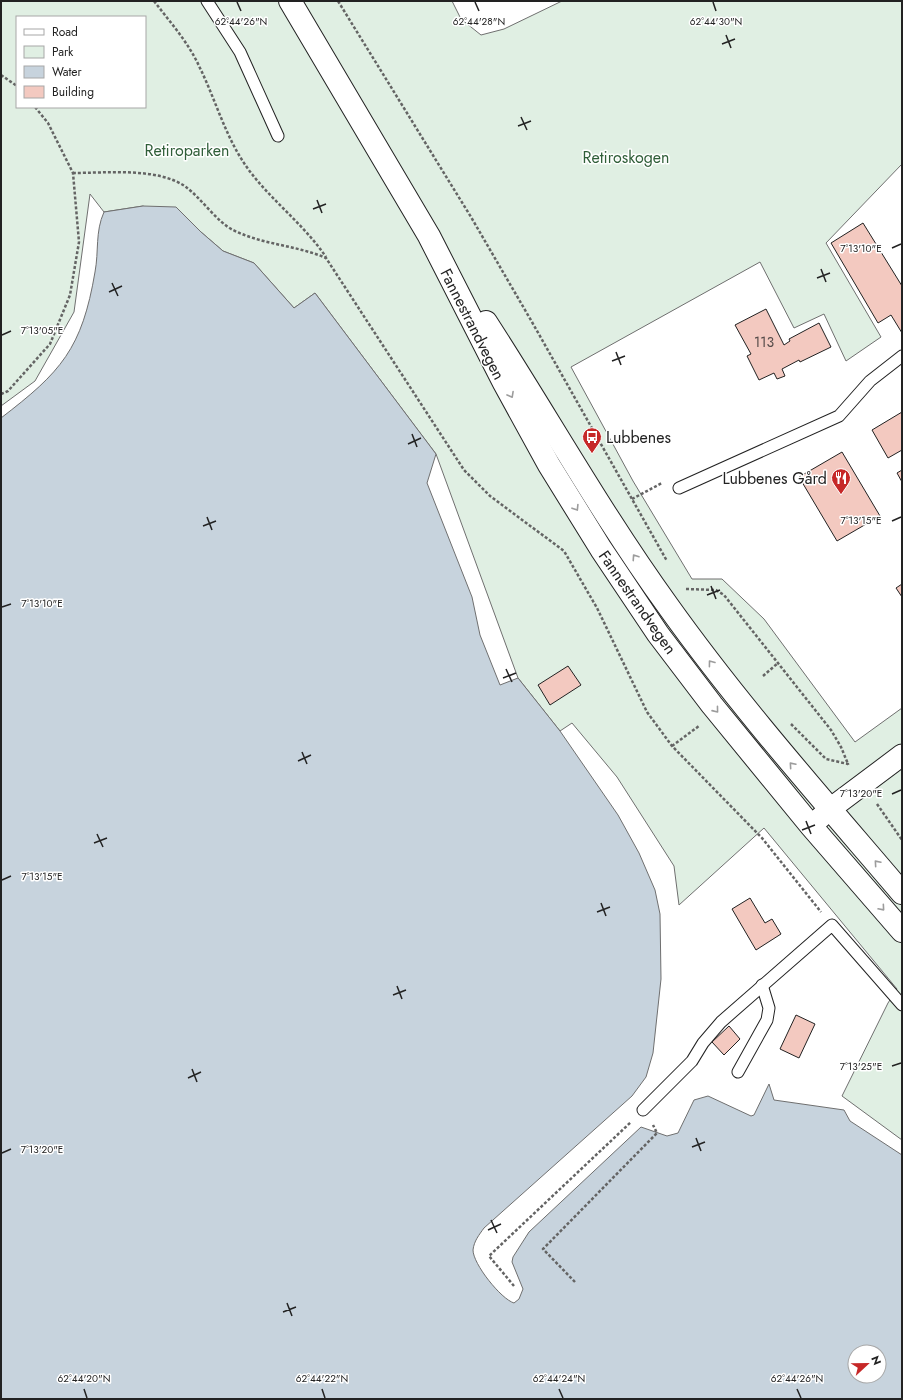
<svg xmlns="http://www.w3.org/2000/svg" width="903" height="1400" viewBox="0 0 903 1400" font-family="Jost,sans-serif">
  <rect width="100%" height="100%" fill="#fff"/>
  <!-- green -->
  <path fill="#e0efe3" stroke="#6f6f6f" fill-rule="evenodd" d="M1,1H452L461,19L481,35L504,29L562,1H902V164L826,243L881,337L846,361L824,314L794,328L760,262L571,367L633,481L692,579H722L764,619L855,742L902,708V1140L842,1096L888,1003L897,989L764,828L679,905L674,866L617,777L572,723L560,731L518,678L436,454L315,293L294,308L254,263L223,251L201,232L143,206L104,212L90,194L74,312L35,381L1,406ZM17,17H145V107H17Z"/>
  <!-- water -->
  <path fill="#c7d3dd" stroke="#6f6f6f" fill-rule="evenodd" d="M143,206L176,207L201,232L223,251L254,263L294,308L315,293L436,454L427,483L472,597L480,635L500,685L518,678L560,731L618,815L639,853L655,890L660,914L661,979L653,1053L646,1077L632,1096L484,1228C479,1235 474,1241 473,1250C473,1264 501,1299 514,1303L519,1299L523,1289L512,1262L513,1257L529,1232L641,1127L667,1136L678,1133L694,1100L708,1096L751,1116L754,1115L769,1084L774,1100L844,1110L850,1121L902,1155V1399H1V418C61,372 82,349 95,272C99,251 95,232 104,212ZM855,1352H879V1376H855Z"/>
  <!-- building -->
  <g fill="#f3c9c0" stroke="#222">
    <polygon points="863,223 902,286 902,333 891,315 878,323 831,243"/>
    <polygon points="766,309 784,345 790,341 789,339 819,323 831,347 800,362 799,360 782,369 785,376 777,379 774,373 759,380 747,356 751,354 735,325"/>
    <polygon points="902,412 902,450 888,458 872,430"/>
    <polygon points="842,452 880,516 837,541 799,477"/>
    <polygon points="902,470 902,482 897,473"/>
    <polygon points="902,584 902,597 896,588"/>
    <polygon points="568,666 581,685 550,705 538,685"/>
    <polygon points="750,898 765,923 772,919 781,934 756,950 732,909"/>
    <polygon points="796,1015 815,1024 799,1058 780,1049"/>
    <polygon points="729,1026 740,1039 724,1055 712,1042"/>
  </g>
  <g fill="none" stroke-linecap="round" stroke-linejoin="round">
    <defs>
      <g id="service">
        <polyline points="207,1 240,52 278,136"/>
        <polyline points="679,488 839,416 870,381 902,356"/>
        <polyline points="738,1072 767,1020 769,1008 762,985"/>
        <polyline points="643,1110 692,1061 703,1043 721,1022 832,925 902,1005"/>
      </g>
      <polyline id="minor" points="811,826 830,809 902,755"/>
      <g id="trunk">
        <polyline points="290,1 429,236 504,383 549,465 601,549 658,634 712,705 811,826 902,931"/>
        <path d="M486,322C547,416 602,515 668,606C740,707 822,799 902,893"/>
      </g>
    </defs>
    <!-- service casing -->
    <use href="#service" stroke="#222" stroke-width="13"/>
    <!-- minor casing -->
    <use href="#minor" stroke="#222" stroke-width="23"/>
    <!-- trunk casing -->
    <use href="#trunk" stroke="#222" stroke-width="24"/>
    <!-- path -->
    <g stroke="#646464" stroke-width="2.5" stroke-dasharray="3 2" stroke-linecap="butt">
      <path d="M154,1C170,22 188,42 199,66C215,98 225,136 246,166C269,199 303,223 326,257"/>
      <polyline points="338,1 471,217 532,322 667,561"/>
      <polyline points="1,75 17,86"/>
      <path d="M73,173C107,173 158,167 186,187C201,198 217,222 233,230C263,245 296,245 326,258L464,470L490,496L564,551L597,608L647,712L672,746L762,838L821,912"/>
      <polyline points="1,394 8,391 50,344 70,295 79,242 73,173 48,123 35,107"/>
      <polyline points="632,499 662,483"/>
      <polyline points="686,589 716,590 724,595 831,730 841,747 848,764"/>
      <polyline points="763,676 778,663"/>
      <polyline points="791,724 826,759 848,764 849,766"/>
      <polyline points="672,746 699,726"/>
      <polyline points="877,804 902,840"/>
      <polyline points="575,1282 543,1249 657,1133 653,1125"/>
      <polyline points="514,1286 489,1256 631,1122"/>
    </g>
    <!-- service -->
    <use href="#service" stroke="#fff" stroke-width="11"/>
    <!-- minor -->
    <use href="#minor" stroke="#fff" stroke-width="21"/>
    <!-- trunk -->
    <use href="#trunk" stroke="#fff" stroke-width="22"/>
  </g>
  <!-- one-way arrows -->
  <defs><path id="oneway-chevron" d="M-2-3.5L2.5 0L-2 3.5" fill="none" stroke-width="1.6" stroke-linecap="round" stroke-linejoin="round"/></defs>
  <g stroke="#9c9c9c">
    <use href="#oneway-chevron" transform="translate(511 395) rotate(61)"/>
    <use href="#oneway-chevron" transform="translate(576 508) rotate(58)"/>
    <use href="#oneway-chevron" transform="translate(635 557) rotate(-124)"/>
    <use href="#oneway-chevron" transform="translate(711 663) rotate(-127)"/>
    <use href="#oneway-chevron" transform="translate(716 710) rotate(51)"/>
    <use href="#oneway-chevron" transform="translate(792 765) rotate(-131)"/>
    <use href="#oneway-chevron" transform="translate(877 863) rotate(-131)"/>
    <use href="#oneway-chevron" transform="translate(882 908) rotate(49)"/>
  </g>
  <!-- ticks -->
  <path fill="none" stroke="#222" stroke-width="1.5" d="M237,2L241,11M475,2L479,11M713,2L716,11M726,35L731,48M722,44L735,39M521,117L527,130M518,126L531,121M317,200L322,213M313,209L326,204M892,248L901,244M821,269L826,282M817,278L830,273M112,283L118,296M109,292L122,286M2,335L11,331M616,352L621,365M612,361L625,356M412,434L417,447M408,444L421,438M207,517L212,530M892,521L901,517M203,526L216,521M711,586L716,599M707,595L720,590M2,607L11,604M506,669L512,682M503,678L516,673M302,752L307,764M298,761L311,755M892,794L901,790M806,821L811,834M802,830L815,825M97,834L103,847M94,843L107,838M2,880L11,876M601,903L606,916M597,912L610,907M397,986L402,999M393,995L406,990M892,1066L901,1063M192,1069L197,1082M188,1078L201,1072M696,1138L701,1151M692,1147L705,1142M2,1153L11,1149M491,1220L497,1233M488,1230L501,1224M287,1303L292,1316M283,1312L296,1307M84,1389L87,1398M322,1389L325,1398M559,1389L563,1398M797,1389L801,1398"/>
  <!-- icons -->
  <defs>
    <symbol id="bus-pin" viewBox="-11 -11 22 30"><path d="M0 17L-7.5 6A9.5 9.5 0 1 1 7.5 6Z" fill="#c62828" stroke="#fff"/><path d="M-5-6H5V4H4V6H2V4H-2V6H-4V4H-5ZM-3.5-4V0h7V-4ZM-3.5 1.2v1.5H-2V1.2ZM2 1.2v1.5H3.5V1.2Z" fill="#fff"/></symbol>
    <symbol id="restaurant-pin" viewBox="-11 -11 22 30"><path d="M0 17L-7.5 6A9.5 9.5 0 1 1 7.5 6Z" fill="#c62828" stroke="#fff"/><path d="M-5-6h1v4h1v-4h1v4h1v-4h1v5L-1.5 .5V6h-2V.5L-5-1ZM5-6V6H3V1.5H1.5Q1.5-4 5-6Z" fill="#fff"/></symbol>
  </defs>
  <g fill-rule="evenodd">
    <use href="#bus-pin" x="581" y="426" width="22" height="30"/>
    <use href="#restaurant-pin" x="830" y="467" width="22" height="30"/>
  </g>
  <g text-anchor="middle" stroke-width="3" stroke-linejoin="round" paint-order="stroke">
    <!-- number labels -->
    <g font-size="14" fill="#564c4a">
      <text x="764" y="347">113</text>
    </g>
    <!-- park labels -->
    <g font-size="16" fill="#2f5e38" stroke="#fff">
      <text x="187" y="156">Retiroparken</text>
      <text x="626" y="163">Retiroskogen</text>
    </g>
    <!-- street labels -->
    <g font-size="16" fill="#222" stroke="#fff">
      <text transform="translate(473 324) rotate(63)" y="6">Fannestrandvegen</text>
      <text transform="translate(638 602) rotate(55)" y="6">Fannestrandvegen</text>
    </g>
    <!-- poi labels -->
    <g font-size="16" fill="#222" stroke="#fff" text-anchor="start">
      <text x="606" y="443">Lubbenes</text>
      <text x="827" y="484" text-anchor="end">Lubbenes Gård</text>
    </g>
  </g>
  <g font-size="10" text-anchor="middle" fill="#222" stroke="#fff" stroke-width="3" stroke-linejoin="round" paint-order="stroke">
    <text x="241" y="25">62°44'26"N</text>
    <text x="479" y="25">62°44'28"N</text>
    <text x="716" y="25">62°44'30"N</text>
    <text x="861" y="252">7°13'10"E</text>
    <text x="42" y="334">7°13'05"E</text>
    <text x="861" y="524">7°13'15"E</text>
    <text x="42" y="607">7°13'10"E</text>
    <text x="861" y="797">7°13'20"E</text>
    <text x="42" y="880">7°13'15"E</text>
    <text x="861" y="1070">7°13'25"E</text>
    <text x="42" y="1153">7°13'20"E</text>
    <text x="84" y="1382">62°44'20"N</text>
    <text x="322" y="1382">62°44'22"N</text>
    <text x="559" y="1382">62°44'24"N</text>
    <text x="797" y="1382">62°44'26"N</text>
  </g>
  <!-- border -->
  <rect width="903" height="1400" fill="none" stroke="#222222" stroke-width="4"/>
  <!-- legend -->
  <rect x="16" y="16" width="130" height="92" fill="#ffffff" stroke="#a7a7a7"/>
  <rect x="24" y="29" width="20" height="6" fill="#ffffff" stroke="#a7a7a7"/>
  <text x="52" y="36" font-size="12" fill="#222222">Road</text>
  <rect x="24" y="46" width="20" height="12" fill="#e0efe3" stroke="#a7a7a7"/>
  <text x="52" y="56" font-size="12" fill="#222222">Park</text>
  <rect x="24" y="66" width="20" height="12" fill="#c7d3dd" stroke="#a7a7a7"/>
  <text x="52" y="76" font-size="12" fill="#222222">Water</text>
  <rect x="24" y="86" width="20" height="12" fill="#f3c9c0" stroke="#a7a7a7"/>
  <text x="52" y="96" font-size="12" fill="#222222">Building</text>
  <!-- north arrow -->
  <g transform="translate(867 1364) rotate(68)"><circle r="19" fill="#ffffff" stroke="#a7a7a7"/>
  <path d="M0-3L7 15L0 10L-7 15Z" fill="#c62828"/>
  <text y="-6" font-size="11" font-weight="bold" text-anchor="middle" fill="#222222">N</text>
  </g>
</svg>
